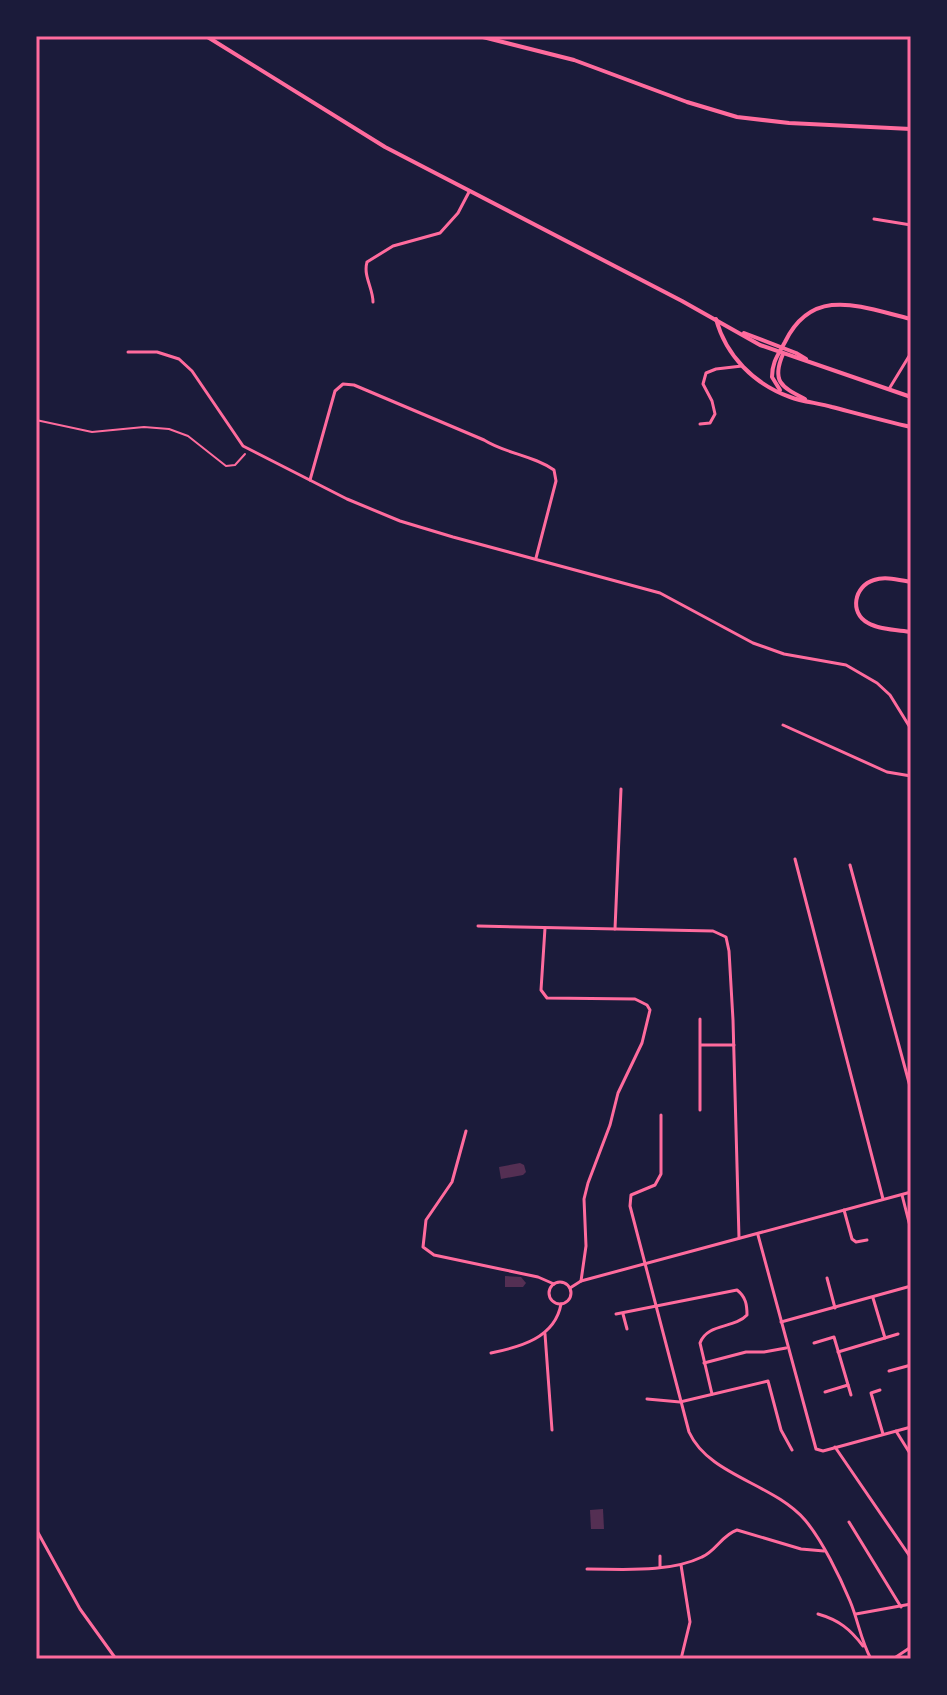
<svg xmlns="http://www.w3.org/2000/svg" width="947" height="1695" viewBox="0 0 947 1695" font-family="Signika,sans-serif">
  <rect width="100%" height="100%" fill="#1b1b3a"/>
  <!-- building -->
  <g fill="#542f53">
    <polygon points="520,1163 524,1165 526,1172 523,1175 501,1179 499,1167"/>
    <polygon points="505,1276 521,1277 526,1283 523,1287 505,1287"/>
    <polygon points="603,1509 604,1529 591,1529 590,1510"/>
  </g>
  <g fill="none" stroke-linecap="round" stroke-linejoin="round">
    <!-- path -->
    <polyline stroke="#ff6b9d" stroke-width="2" points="36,420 92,432 144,427 169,429 188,436 226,466 235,465 245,454"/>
    <!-- minor -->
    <g stroke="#ff6b9d" stroke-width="3">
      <polyline points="874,219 911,225"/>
      <path d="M373,302C373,288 363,276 367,262L393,246L440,233L458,213L469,192"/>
      <polyline points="128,352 157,352 179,359 192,371 243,446 347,499 400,521 453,537 660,593 753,643 784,654 846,665 877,683 890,695 911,729"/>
      <polyline points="889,389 911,353"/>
      <polyline points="700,424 710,423 715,414 712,401 703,384 706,373 716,369 742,366"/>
      <path d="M310,480L335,391L343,384L354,385L484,440C506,454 533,455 554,470L556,481L536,558"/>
      <polyline points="783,725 887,772 911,776"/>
      <polyline points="795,859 883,1199"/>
      <polyline points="850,865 911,1090"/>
      <polyline points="478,926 713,931 726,937 729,951 733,1020 739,1238"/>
      <polyline points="545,928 541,990 547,998 635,999 647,1005 650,1010 642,1043 618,1093 610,1125 588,1183 584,1199 586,1246 581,1281"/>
      <polyline points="615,929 621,789"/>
      <polyline points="701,1045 734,1045"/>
      <polyline points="700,1110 700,1019"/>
      <path d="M661,1115V1174L655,1185L631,1195L630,1206L689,1432C709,1476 773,1483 805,1520C822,1540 840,1577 850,1601C858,1620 861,1641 871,1659"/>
      <polyline points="466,1131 452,1182 426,1220 423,1247 434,1255 538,1277 554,1284"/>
      <polyline points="902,1195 911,1230"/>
      <polyline points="844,1210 852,1239 856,1242 867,1240"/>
      <polyline points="758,1235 816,1449 823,1451 911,1427"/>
      <polyline points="827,1278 835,1308"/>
      <circle cx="560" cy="1293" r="11"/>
      <polyline points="570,1288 581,1281 911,1192"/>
      <polyline points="873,1298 885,1338"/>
      <path d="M616,1314L737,1290C746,1297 747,1305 747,1315C734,1329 707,1323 700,1343L712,1394"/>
      <polyline points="623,1314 627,1329"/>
      <polyline points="781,1322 911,1286"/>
      <polyline points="545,1334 552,1430"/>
      <polyline points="814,1343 834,1337 851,1395"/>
      <polyline points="838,1352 898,1334"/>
      <path d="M491,1353C520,1347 555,1338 561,1304"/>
      <polyline points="704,1363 746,1352 764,1352 786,1348"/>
      <polyline points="889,1371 911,1365"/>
      <polyline points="880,1390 871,1393 883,1434"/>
      <polyline points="825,1392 848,1385"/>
      <polyline points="647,1399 680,1402 768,1381 781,1430 792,1450"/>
      <polyline points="896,1431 911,1455"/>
      <polyline points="835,1447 911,1558"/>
      <polyline points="849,1522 901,1607"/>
      <polyline points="36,1529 80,1609 116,1659"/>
      <polyline points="660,1556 660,1567"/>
      <path d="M587,1569C623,1569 669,1573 702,1557C716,1551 722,1535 737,1530L801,1549L824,1551"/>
      <path d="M818,1614C839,1620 850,1629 863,1646"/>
      <polyline points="856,1614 911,1604"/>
      <polyline points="681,1659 690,1622 681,1565"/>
      <polyline points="893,1659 911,1647"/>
    </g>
    <!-- tertiary -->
    <g stroke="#ff6b9d" stroke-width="4">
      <polyline points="206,36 385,147 682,301 760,345 911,397"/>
      <path d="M716,319C726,356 754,384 790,397C803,402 819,403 832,407C859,414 885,421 911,427"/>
      <polyline points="744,333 796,353 806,359"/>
      <path d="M783,354C771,382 782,387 805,399"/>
      <path d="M780,390L772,377C772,362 778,355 785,342C813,285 861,307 911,319"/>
      <path d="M911,582C899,580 885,576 874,580C854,586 849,613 868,623C880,630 898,630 911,632"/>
    </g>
    <!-- secondary -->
    <polyline stroke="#ff6b9d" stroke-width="4" points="479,36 574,60 687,102 737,117 789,123 911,129"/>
  </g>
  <!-- border -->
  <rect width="947" height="1695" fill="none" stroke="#1b1b3a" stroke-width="76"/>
  <rect x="38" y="38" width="871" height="1619" fill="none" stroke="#ff6b9d" stroke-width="3"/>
</svg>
